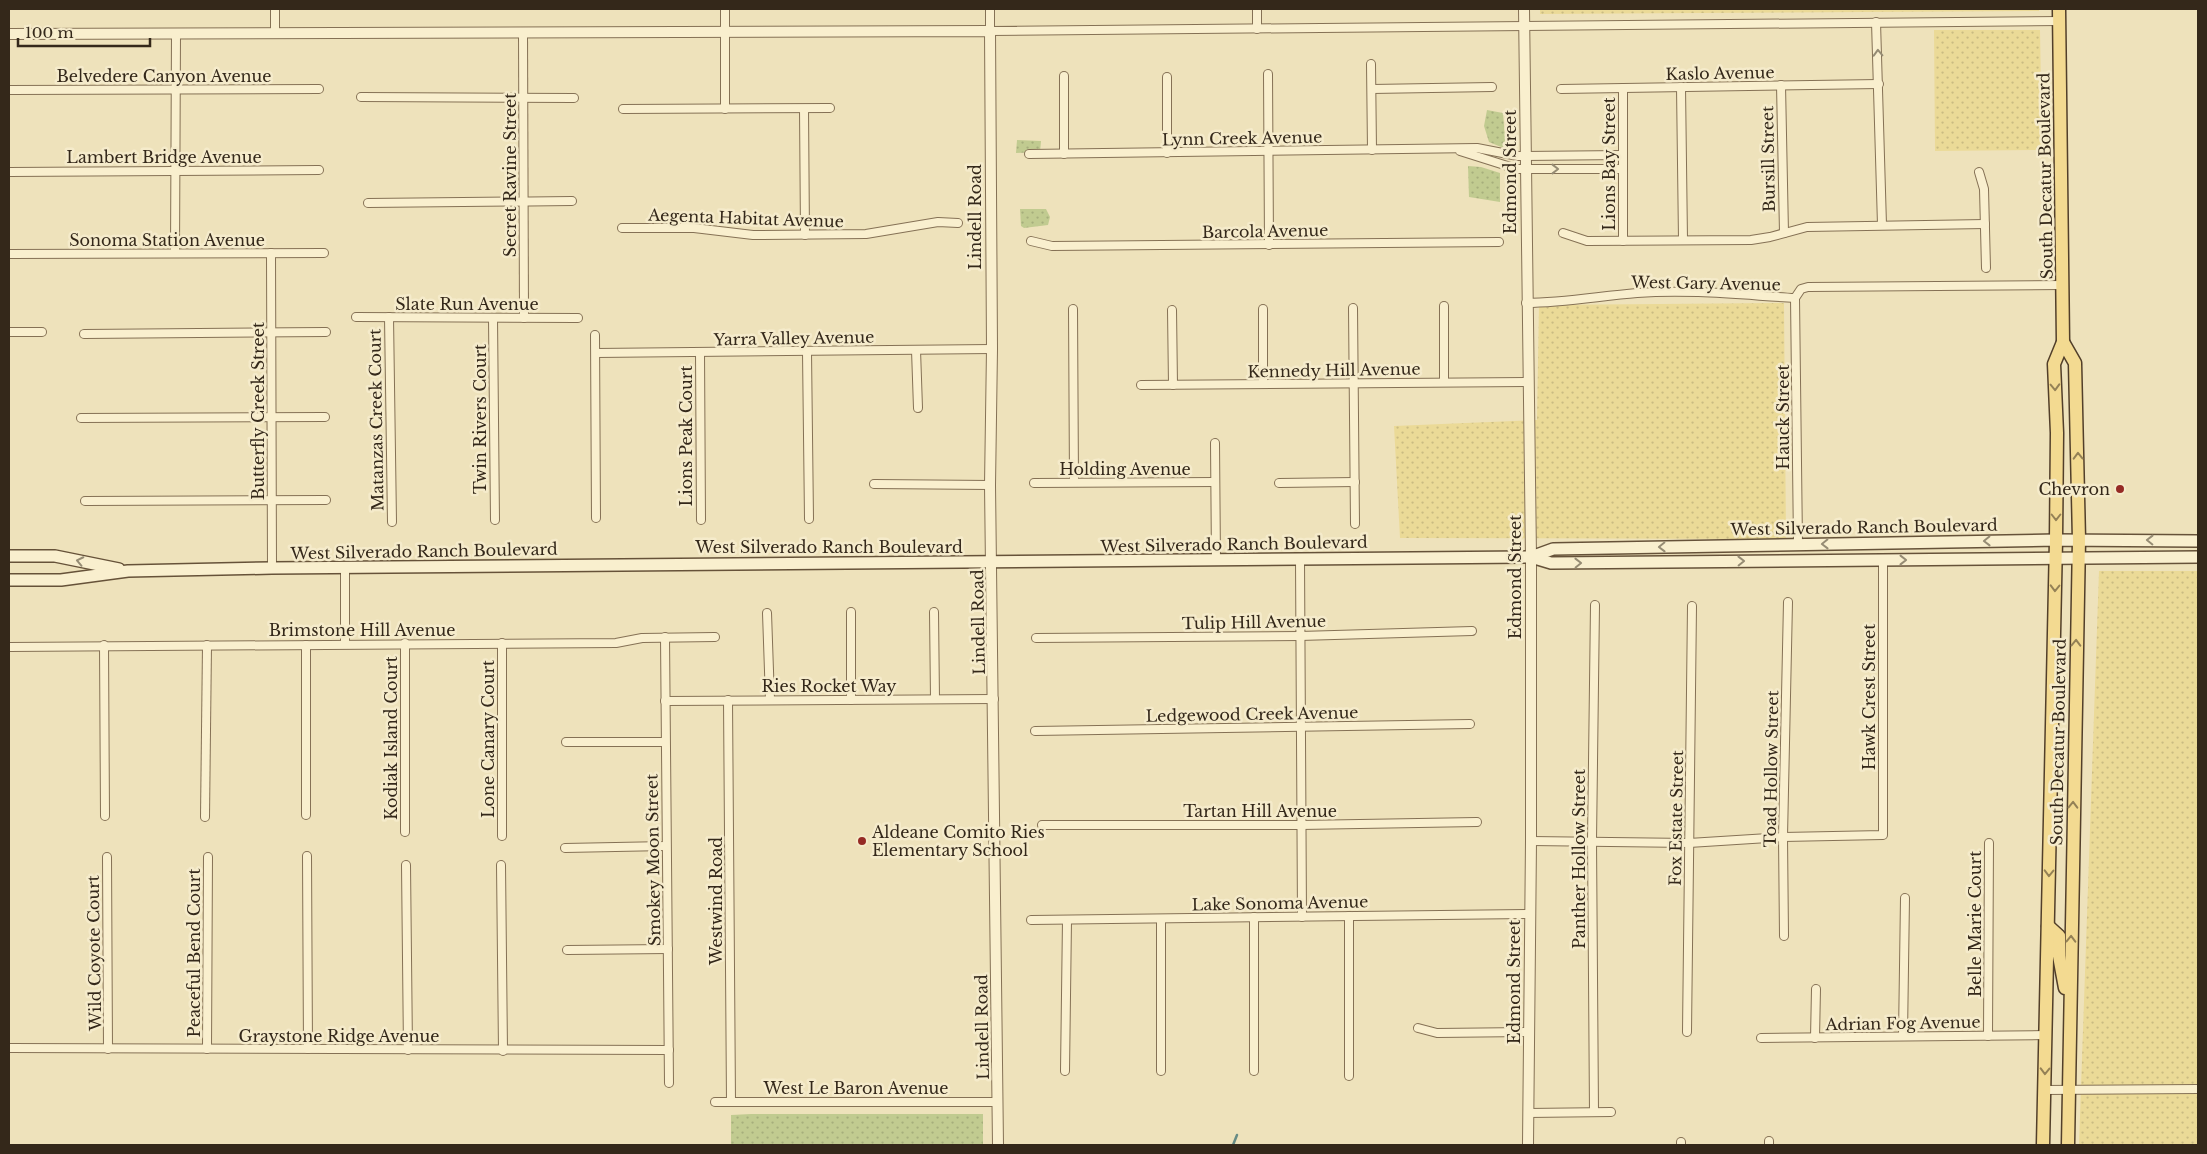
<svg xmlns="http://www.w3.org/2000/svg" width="2207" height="1154" viewBox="0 0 2207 1154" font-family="'Libre Baskerville',serif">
  <defs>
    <pattern id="sand-dots" width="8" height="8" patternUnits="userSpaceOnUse" patternTransform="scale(1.25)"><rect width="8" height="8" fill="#ebda97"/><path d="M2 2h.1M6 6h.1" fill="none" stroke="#cabb82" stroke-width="1.8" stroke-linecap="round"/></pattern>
    <pattern id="park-dots" width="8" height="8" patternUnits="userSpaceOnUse" patternTransform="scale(1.25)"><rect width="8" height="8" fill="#c1cb90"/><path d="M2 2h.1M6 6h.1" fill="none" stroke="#a6ae7c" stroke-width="1.8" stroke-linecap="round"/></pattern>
  </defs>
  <rect width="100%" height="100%" fill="#eee2bb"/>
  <!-- sand -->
  <g fill="url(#sand-dots)">
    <polygon points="1540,9 2039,9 2039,11 1540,14"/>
    <polygon points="1934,30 2040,30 2042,150 1935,151"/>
    <polygon points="1784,303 1786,539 1400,538 1394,426 1537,420 1539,305"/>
    <polygon points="2099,571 2198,571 2198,1145 2079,1145"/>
  </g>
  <!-- park -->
  <g fill="url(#park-dots)">
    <polygon points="1487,110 1503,113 1506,149 1489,142 1484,126"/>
    <polygon points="1017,140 1041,141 1040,152 1016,153"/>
    <polygon points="1468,166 1481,167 1500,173 1500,202 1469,197"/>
    <polygon points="1020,209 1046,209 1050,217 1048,225 1024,228 1021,226"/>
    <polygon points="751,1114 983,1114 983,1145 731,1145 731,1115"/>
  </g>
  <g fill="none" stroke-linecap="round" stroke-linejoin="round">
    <!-- stream -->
    <polyline stroke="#678c85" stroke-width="2.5" points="1233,1145 1237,1135"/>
    <defs>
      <g id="minor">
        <polyline points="725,9 725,109"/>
        <polyline points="990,9 990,31 2060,21"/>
        <polyline points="1257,9 1257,29"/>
        <polyline points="1876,22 1882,225"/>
        <polyline points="523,33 524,318"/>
        <polyline points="275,34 275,9"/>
        <polyline points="1371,64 1372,150"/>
        <polyline points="1268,74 1269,245"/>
        <polyline points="1064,76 1064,154"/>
        <polyline points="1167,77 1167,153"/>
        <polyline points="1781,85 1784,233"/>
        <polyline points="1681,87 1683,240"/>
        <polyline points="1623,88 1623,241"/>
        <polyline points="1372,89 1492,87"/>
        <polyline points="1561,89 1879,84"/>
        <polyline points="9,90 319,89"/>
        <polyline points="361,97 574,98"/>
        <polyline points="623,109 830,108"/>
        <polyline points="804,109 805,235"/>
        <polyline points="1460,151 1517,169 1623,169"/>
        <polyline points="1029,154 1477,148 1518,156 1623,155"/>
        <polyline points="9,172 319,170"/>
        <polyline points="1979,172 1984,189 1986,268"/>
        <polyline points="368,203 572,201"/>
        <polyline points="622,228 694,228 753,235 866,234 938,222 958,223"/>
        <polyline points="1563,233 1587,241 1751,240 1770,237 1807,227 1985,224"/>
        <polyline points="1031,241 1052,246 1499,242"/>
        <polyline points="175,253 176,34"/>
        <polyline points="271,253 272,568"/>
        <polyline points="9,254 324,253"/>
        <path d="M1526,303C1564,303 1600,296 1637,293C1690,289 1743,295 1795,298"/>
        <polyline points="1444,306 1444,382"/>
        <polyline points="1353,308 1355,524"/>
        <polyline points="1073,309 1074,482"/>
        <polyline points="1263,309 1263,384"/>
        <polyline points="1172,310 1173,385"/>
        <polyline points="356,317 578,318"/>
        <polyline points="389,317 392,522"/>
        <polyline points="493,318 495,520"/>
        <polyline points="9,332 42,332"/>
        <polyline points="84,334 326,332"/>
        <polyline points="595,335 596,518"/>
        <polyline points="916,350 918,408"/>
        <polyline points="700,352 701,520"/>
        <polyline points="807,352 809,519"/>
        <polyline points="596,353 992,349"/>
        <polyline points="1141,385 1527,382"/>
        <polyline points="81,418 325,417"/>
        <polyline points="1215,443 1216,561"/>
        <polyline points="1034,483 1215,482"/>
        <polyline points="1279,483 1355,482"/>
        <polyline points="874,484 990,485"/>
        <polyline points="85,501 326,500"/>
        <polyline points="1798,544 1795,298 1801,289 1808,287 2063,285"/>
        <polyline points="1300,560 1302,917"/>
        <polyline points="345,568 345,644"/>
        <polyline points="851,612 851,700"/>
        <polyline points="934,612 935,699"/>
        <polyline points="767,613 770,700"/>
        <polyline points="665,637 669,1083"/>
        <polyline points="1036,638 1300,636 1472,631"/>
        <polyline points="405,643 405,832"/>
        <polyline points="104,645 105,816"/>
        <polyline points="9,647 616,643 642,638 715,637"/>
        <polyline points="728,700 731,1102"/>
        <polyline points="665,701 994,699"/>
        <polyline points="1035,731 1470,724"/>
        <polyline points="566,742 665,742"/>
        <polyline points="306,815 306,645"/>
        <polyline points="205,817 207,645"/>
        <polyline points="1042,825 1301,825 1477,822"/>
        <polyline points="502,836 502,643"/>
        <polyline points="1531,841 1689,843 1783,837 1883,835 1883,560"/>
        <polyline points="565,848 666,846"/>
        <polyline points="307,856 308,1049"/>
        <polyline points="107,857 108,1049"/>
        <polyline points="406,865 408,1050"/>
        <polyline points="501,865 503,1051"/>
        <polyline points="1349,916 1349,1076"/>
        <polyline points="1254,917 1254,1071"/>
        <polyline points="1161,919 1161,1071"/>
        <polyline points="1031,920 1529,914"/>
        <polyline points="1784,936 1783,837 1788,602"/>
        <polyline points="567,950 668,949"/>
        <polyline points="1418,1028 1437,1033 1529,1032"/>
        <polyline points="1687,1032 1692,606"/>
        <polyline points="1903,1036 1905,898"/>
        <polyline points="1988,1036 1989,843"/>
        <polyline points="1761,1038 2046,1035"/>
        <polyline points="1815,1038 1816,989"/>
        <polyline points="9,1048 669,1050"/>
        <polyline points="207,1049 208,857"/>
        <polyline points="1065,1071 1067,920"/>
        <polyline points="2044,1090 2198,1089"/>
        <polyline points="715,1102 998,1102"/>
        <polyline points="1594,1112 1592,841 1595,605"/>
        <polyline points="1528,1113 1611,1112"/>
        <polyline points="1681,1145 1681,1142"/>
        <polyline points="1769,1145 1769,1141"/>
      </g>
      <g id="tertiary">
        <polyline points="1524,9 1531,557 1531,841 1528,1145"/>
        <polyline points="9,34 990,31 992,349 990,485 998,1145"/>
      </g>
      <g id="secondary">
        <polyline points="9,556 55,556 119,569"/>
        <polyline points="1531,557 1551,563 2198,557"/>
        <polyline points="9,580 61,580 128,571 272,568 1531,557 1553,549 2056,540 2198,541"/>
      </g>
      <g id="primary">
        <polyline points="2063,342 2075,363 2079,540 2068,1145"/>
        <polyline points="2048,926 2059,936 2059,956 2065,988"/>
        <polyline points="2043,1145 2056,540 2057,433 2054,364 2063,342 2059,9"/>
      </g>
    </defs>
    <!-- minor casing -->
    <use href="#minor" stroke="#857155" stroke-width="10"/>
    <!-- tertiary casing -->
    <use href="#tertiary" stroke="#857155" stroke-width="12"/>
    <!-- secondary casing -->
    <use href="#secondary" stroke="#665239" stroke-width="14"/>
    <!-- primary casing -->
    <use href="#primary" stroke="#523f2a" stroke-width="15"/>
    <!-- minor -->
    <use href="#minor" stroke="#f9efce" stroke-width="8"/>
    <!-- tertiary -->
    <use href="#tertiary" stroke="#f9efce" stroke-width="10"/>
    <!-- secondary -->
    <use href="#secondary" stroke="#f9efce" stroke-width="11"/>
    <!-- primary -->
    <use href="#primary" stroke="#f3da91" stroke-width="12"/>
  </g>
  <!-- one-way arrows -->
  <defs><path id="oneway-chevron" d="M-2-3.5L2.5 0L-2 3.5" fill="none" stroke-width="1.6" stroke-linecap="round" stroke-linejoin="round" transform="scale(1.25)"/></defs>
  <g stroke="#968c74">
    <use href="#oneway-chevron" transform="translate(1878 53) rotate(-92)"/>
    <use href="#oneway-chevron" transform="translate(1555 169)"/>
    <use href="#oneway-chevron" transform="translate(2150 540) rotate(-179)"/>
    <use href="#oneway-chevron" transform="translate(1987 541) rotate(179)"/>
    <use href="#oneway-chevron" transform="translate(1825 544) rotate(179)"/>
    <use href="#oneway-chevron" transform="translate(1662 547) rotate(179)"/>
    <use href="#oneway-chevron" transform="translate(1903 560)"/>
    <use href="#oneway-chevron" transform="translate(80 561) rotate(-168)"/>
    <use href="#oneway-chevron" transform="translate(1741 561) rotate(-1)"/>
    <use href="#oneway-chevron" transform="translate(1578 563) rotate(-1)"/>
  </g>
  <g stroke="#948156">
    <use href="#oneway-chevron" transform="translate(2055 387) rotate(88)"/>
    <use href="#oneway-chevron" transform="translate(2078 456) rotate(-91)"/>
    <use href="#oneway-chevron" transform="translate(2056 517) rotate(90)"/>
    <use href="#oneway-chevron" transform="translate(2055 588) rotate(91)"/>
    <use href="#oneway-chevron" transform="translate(2076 643) rotate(-89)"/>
    <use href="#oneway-chevron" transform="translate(2073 805) rotate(-89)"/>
    <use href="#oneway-chevron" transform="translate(2049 873) rotate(91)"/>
    <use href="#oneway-chevron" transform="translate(2071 939) rotate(-89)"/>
    <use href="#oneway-chevron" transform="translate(2045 1071) rotate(91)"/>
  </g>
  <!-- markers -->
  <g fill="#952a24" stroke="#f5ebcb" stroke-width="2">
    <circle cx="2120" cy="489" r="5"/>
    <circle cx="862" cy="841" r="5"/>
  </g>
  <g text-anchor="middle" stroke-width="5" stroke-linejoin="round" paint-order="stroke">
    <!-- street labels -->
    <g font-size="16" fill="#34281a" stroke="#f5ebcb">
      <text transform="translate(1720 73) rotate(-1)" y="6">Kaslo Avenue</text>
      <text x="164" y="82">Belvedere Canyon Avenue</text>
      <text transform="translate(1242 138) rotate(-1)" y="6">Lynn Creek Avenue</text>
      <text x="164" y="163">Lambert Bridge Avenue</text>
      <text transform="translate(1768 159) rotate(-91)" y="6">Bursill Street</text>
      <text transform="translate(1609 164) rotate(-90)" y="6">Lions Bay Street</text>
      <text transform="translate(1510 172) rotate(-90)" y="6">Edmond Street</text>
      <text transform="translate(510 175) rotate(-90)" y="6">Secret Ravine Street</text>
      <text transform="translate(2045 176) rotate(-91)" y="6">South Decatur Boulevard</text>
      <text transform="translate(975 217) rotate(-90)" y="6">Lindell Road</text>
      <text transform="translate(746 218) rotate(2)" y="6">Aegenta Habitat Avenue</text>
      <text transform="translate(1265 231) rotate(-1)" y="6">Barcola Avenue</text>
      <text x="167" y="246">Sonoma Station Avenue</text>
      <text transform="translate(1706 283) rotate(1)" y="6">West Gary Avenue</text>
      <text x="467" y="310">Slate Run Avenue</text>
      <text transform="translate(794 338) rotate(-1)" y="6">Yarra Valley Avenue</text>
      <text transform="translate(1334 370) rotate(-1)" y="6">Kennedy Hill Avenue</text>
      <text transform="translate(258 411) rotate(-90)" y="6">Butterfly Creek Street</text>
      <text transform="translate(1783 417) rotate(-90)" y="6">Hauck Street</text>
      <text transform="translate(480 419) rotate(-90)" y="6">Twin Rivers Court</text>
      <text transform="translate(376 420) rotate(-91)" y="6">Matanzas Creek Court</text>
      <text transform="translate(686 436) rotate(-90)" y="6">Lions Peak Court</text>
      <text x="1125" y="475">Holding Avenue</text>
      <text transform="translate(1864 527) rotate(-1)" y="6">West Silverado Ranch Boulevard</text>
      <text transform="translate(1234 544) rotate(-1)" y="6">West Silverado Ranch Boulevard</text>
      <text x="829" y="553">West Silverado Ranch Boulevard</text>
      <text transform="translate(424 551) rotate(-1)" y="6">West Silverado Ranch Boulevard</text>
      <text transform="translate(1515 577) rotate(-90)" y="6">Edmond Street</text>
      <text transform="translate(978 622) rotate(-91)" y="6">Lindell Road</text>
      <text transform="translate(1254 622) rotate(-1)" y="6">Tulip Hill Avenue</text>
      <text x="362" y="636">Brimstone Hill Avenue</text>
      <text x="829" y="692">Ries Rocket Way</text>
      <text transform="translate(1869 697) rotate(-90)" y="6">Hawk Crest Street</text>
      <text transform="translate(1252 714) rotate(-1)" y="6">Ledgewood Creek Avenue</text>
      <text transform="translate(391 738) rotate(-90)" y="6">Kodiak Island Court</text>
      <text transform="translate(488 739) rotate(-90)" y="6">Lone Canary Court</text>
      <text transform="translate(2058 742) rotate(-89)" y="6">South Decatur Boulevard</text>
      <text transform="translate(1771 769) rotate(-89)" y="6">Toad Hollow Street</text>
      <text x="1260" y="817">Tartan Hill Avenue</text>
      <text transform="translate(1676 818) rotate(-89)" y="6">Fox Estate Street</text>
      <text transform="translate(1579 859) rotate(-90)" y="6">Panther Hollow Street</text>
      <text transform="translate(653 860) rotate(-91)" y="6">Smokey Moon Street</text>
      <text transform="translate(716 901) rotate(-90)" y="6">Westwind Road</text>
      <text transform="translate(1280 903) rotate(-1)" y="6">Lake Sonoma Avenue</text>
      <text transform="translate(1975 924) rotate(-90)" y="6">Belle Marie Court</text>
      <text transform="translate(94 953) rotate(-91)" y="6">Wild Coyote Court</text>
      <text transform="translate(194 953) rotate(-90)" y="6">Peaceful Bend Court</text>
      <text transform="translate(1514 982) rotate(-90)" y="6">Edmond Street</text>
      <text transform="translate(1903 1023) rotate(-1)" y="6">Adrian Fog Avenue</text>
      <text transform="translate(982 1027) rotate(-91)" y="6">Lindell Road</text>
      <text x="339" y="1042">Graystone Ridge Avenue</text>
      <text x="856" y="1094">West Le Baron Avenue</text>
    </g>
    <!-- poi labels -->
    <g font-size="16" fill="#34281a" stroke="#f5ebcb" text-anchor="end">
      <text x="2110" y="495">Chevron</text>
      <text x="872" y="838" text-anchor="start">Aldeane Comito Ries<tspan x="872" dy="18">Elementary School</tspan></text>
    </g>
  </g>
  <!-- border -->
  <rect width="2207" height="1154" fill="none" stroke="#34281a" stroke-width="20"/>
  <!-- scale -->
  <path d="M18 38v8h132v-8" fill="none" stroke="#34281a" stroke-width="2.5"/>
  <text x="25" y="38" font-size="15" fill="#34281a" stroke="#f5ebcb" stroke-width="4" paint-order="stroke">100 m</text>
</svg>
